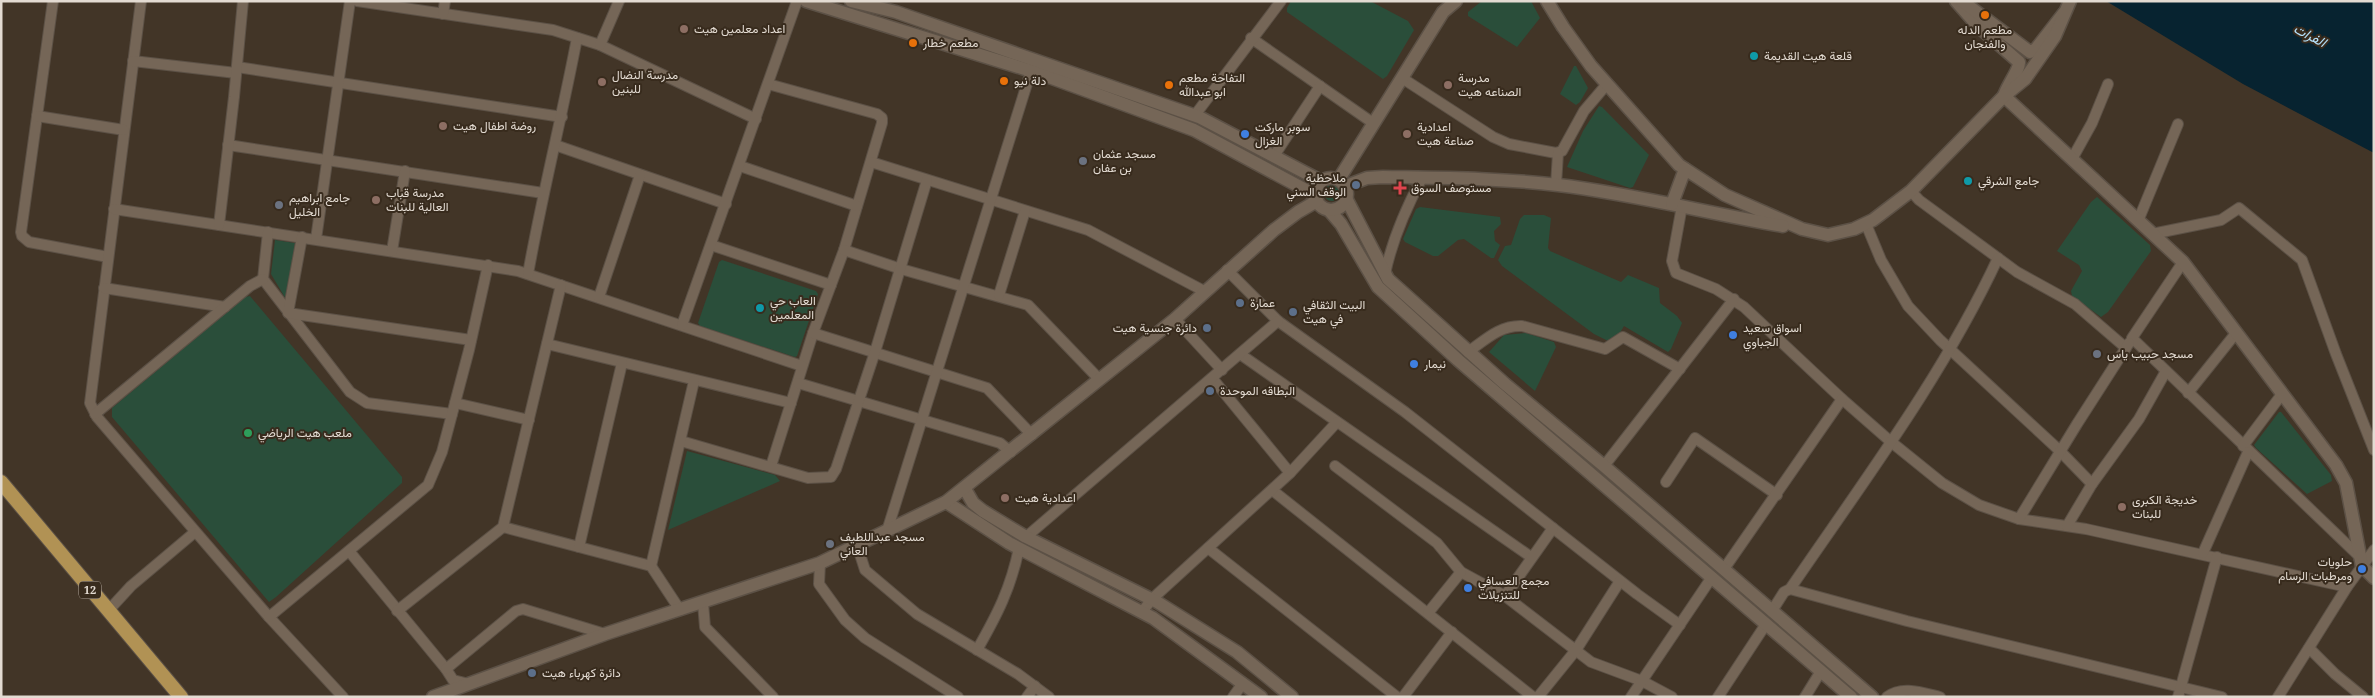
<svg xmlns="http://www.w3.org/2000/svg" width="2375" height="698" viewBox="0 0 2375 698" font-family="'Noto Serif',Vazirmatn,serif">
  <rect width="100%" height="100%" fill="#423527"/>
  <!-- green -->
  <g fill="#2a4e3a">
    <polygon points="1291,1 1370,1 1408,21 1414,30 1387,76 1383,79 1287,12 1287,8"/>
    <polygon points="1482,1 1531,1 1540,18 1517,47 1468,16 1468,12"/>
    <polygon points="1574,66 1576,66 1588,88 1580,102 1576,105 1560,94"/>
    <polygon points="1599,106 1602,107 1649,155 1633,187 1630,188 1567,167 1583,131"/>
    <circle cx="1332" cy="193" r="8"/>
    <polygon points="2097,197 2150,245 2151,251 2108,312 2101,317 2072,296 2071,291 2082,271 2079,265 2057,251 2091,202"/>
    <polygon points="1420,207 1500,217 1501,224 1494,231 1495,241 1500,245 1494,258 1491,258 1464,239 1458,240 1438,256 1433,256 1405,242 1403,239 1416,209"/>
    <polygon points="1524,215 1544,215 1551,218 1548,248 1550,251 1621,282 1628,275 1659,288 1660,303 1677,316 1682,323 1671,349 1668,352 1624,326 1618,336 1608,341 1594,334 1502,266 1498,260 1505,246 1511,245 1520,219"/>
    <polygon points="275,240 295,243 287,301 271,274"/>
    <polygon points="722,260 816,291 818,294 797,356 795,357 700,326 698,323 719,262"/>
    <polygon points="250,296 402,477 402,483 276,597 269,602 112,417 112,408 245,297"/>
    <polygon points="1526,333 1554,342 1556,347 1535,391 1489,352 1504,335"/>
    <polygon points="2279,412 2281,412 2331,475 2332,481 2307,494 2256,448 2254,445"/>
    <polygon points="687,451 775,475 780,481 668,530"/>
  </g>
  <!-- water -->
  <polygon fill="#072330" points="2106,1 2374,1 2374,153 2243,84"/>
  <g fill="none" stroke-linecap="round" stroke-linejoin="round">
    <defs>
      <g id="minor">
        <polyline points="53,1 21,232 22,236 29,242 108,257"/>
        <polyline points="141,1 90,403 97,417 269,617 343,697"/>
        <polyline points="357,1 553,30 600,45 756,119"/>
        <polyline points="443,14 445,1"/>
        <polyline points="1251,38 1373,123"/>
        <polyline points="600,45 619,1"/>
        <polyline points="133,61 236,73"/>
        <polyline points="237,67 562,117"/>
        <polyline points="1402,78 1493,137 1509,144 1556,153 1562,151 1584,111 1607,84"/>
        <polyline points="768,84 877,114 882,118 882,123 844,250 813,333 771,466"/>
        <polyline points="1195,115 1281,1"/>
        <polyline points="37,116 124,130"/>
        <polyline points="228,145 543,193"/>
        <polyline points="555,145 726,204"/>
        <polyline points="1274,156 1320,86"/>
        <polyline points="2072,159 2092,123 2108,84"/>
        <polyline points="871,162 1088,230 1204,291"/>
        <polyline points="740,166 857,206"/>
        <polyline points="1556,185 1558,153"/>
        <polyline points="1911,191 1919,200 2017,272 2075,304 2126,348"/>
        <polyline points="1682,206 1672,261 1676,273 1716,289 1744,307 1842,399 1890,441 1942,483 1979,505 2019,519 2086,529 2347,587"/>
        <polyline points="114,209 518,271 802,366"/>
        <polyline points="2138,221 2178,124"/>
        <polyline points="1866,224 1881,260 1908,306 1940,340 2060,451 2092,484 2067,526"/>
        <polyline points="219,225 234,97 243,1"/>
        <polyline points="268,232 263,279 350,392 367,403 452,414"/>
        <polyline points="2152,234 2221,220 2239,208 2302,260 2336,354 2374,450"/>
        <polyline points="302,237 288,313 471,340"/>
        <polyline points="316,239 350,1"/>
        <polyline points="711,245 831,285"/>
        <polyline points="844,250 901,269 1028,305 1099,379"/>
        <polyline points="392,251 405,171"/>
        <polyline points="2183,262 2132,338 2360,557"/>
        <polyline points="1227,270 1278,321 1405,412 1637,594 1680,625"/>
        <path d="M528,274C542,195 562,117 577,38"/>
        <path d="M1385,274C1392,240 1406,208 1422,178"/>
        <polyline points="104,288 225,307"/>
        <polyline points="999,295 1025,211"/>
        <polyline points="599,297 640,175"/>
        <polyline points="1175,319 1222,370"/>
        <polyline points="682,325 797,1"/>
        <polyline points="813,333 987,388 1032,435"/>
        <polyline points="547,344 791,403"/>
        <path d="M1468,352C1485,340 1500,325 1522,326L1605,349L1623,337L1680,369"/>
        <polyline points="1240,354 1531,557"/>
        <polyline points="1212,378 1290,473"/>
        <polyline points="798,383 1000,443 1011,452"/>
        <polyline points="2188,393 2236,333"/>
        <polyline points="455,403 529,420"/>
        <polyline points="95,414 250,286 263,279"/>
        <polyline points="681,441 808,478 831,477 836,469 875,352 927,180"/>
        <polyline points="2243,446 2282,394"/>
        <polyline points="1335,466 1437,543 1461,572 1505,596 1591,662 1642,681 1672,697"/>
        <polyline points="1604,466 1734,299"/>
        <polyline points="1666,482 1695,438 1777,495"/>
        <polyline points="2092,484 2139,419 2166,371"/>
        <polyline points="1272,490 1533,697"/>
        <polyline points="2019,519 2077,424 2129,343"/>
        <polyline points="503,527 651,566 680,610"/>
        <polyline points="887,531 1031,71"/>
        <polyline points="1026,537 1278,321"/>
        <polyline points="857,545 865,570 917,614 1018,674 1049,697"/>
        <polyline points="579,547 622,363"/>
        <polyline points="1208,548 1397,697"/>
        <polyline points="349,551 446,669 453,680 465,683"/>
        <polyline points="2203,553 2248,452"/>
        <polyline points="820,563 819,584 845,620 865,638 958,697"/>
        <polyline points="651,566 694,381"/>
        <polyline points="1724,569 1842,399"/>
        <polyline points="1790,589 1907,621 2222,697"/>
        <polyline points="1505,596 1553,528"/>
        <polyline points="703,603 705,627 773,697"/>
        <polyline points="108,611 131,586 195,532"/>
        <polyline points="397,611 503,527 561,285"/>
        <path d="M1772,611L1784,592L1790,589C1863,482 1943,376 1998,258"/>
        <polyline points="1142,612 1152,599 1290,473 1337,422"/>
        <polyline points="1428,613 1461,572"/>
        <polyline points="269,617 428,485 442,452 469,350 488,265"/>
        <polyline points="2309,648 2335,674 2363,697"/>
        <path d="M977,650C997,615 1011,588 1019,548"/>
        <polyline points="446,669 516,611 523,609 605,634"/>
        <polyline points="1027,697 1035,686"/>
        <polyline points="1233,697 1243,683"/>
        <polyline points="1403,697 1452,632"/>
        <polyline points="1538,697 1576,650 1620,581"/>
        <polyline points="1631,697 1712,577"/>
        <polyline points="1718,697 1766,624"/>
        <polyline points="1805,697 1821,671"/>
        <path d="M1887,697C1902,685 1923,693 1940,697"/>
        <polyline points="2178,697 2217,557"/>
        <polyline points="2278,697 2347,587 2374,550"/>
      </g>
      <g id="tertiary">
        <path d="M1956,1L1978,26L2019,62C2020,69 2007,86 2004,96L2183,262L2336,465L2346,483L2362,566L2374,578"/>
        <polyline points="1962,1 2030,52 2036,49 2064,13"/>
        <polyline points="1339,179 1443,12 1456,1"/>
        <polyline points="1347,200 1388,279 1505,384 1604,466 1872,697"/>
        <polyline points="1329,210 1341,224 1378,287 1458,360 1851,697"/>
        <polyline points="965,489 973,503 983,511 1026,537 1157,602 1237,652 1292,697"/>
        <polyline points="946,502 1009,543 1153,618 1261,697"/>
      </g>
      <g id="secondary">
        <polyline points="806,1 1041,74 1194,130 1315,195"/>
        <polyline points="851,1 896,12 1199,117 1321,181"/>
        <polyline points="1547,1 1563,27 1591,66 1679,165 1725,195 1802,229 1828,235 1854,229 1873,220 1911,191 2004,96 2025,79 2055,36 2070,1"/>
        <circle cx="1331" cy="194" r="16"/>
        <path d="M1346,186L1367,178L1383,177C1441,178 1500,178 1558,185C1634,194 1707,213 1783,226"/>
        <polyline points="1672,204 1685,169"/>
        <polyline points="433,697 605,634 820,563 946,502 1175,319 1274,230 1298,212 1317,201"/>
      </g>
      <polyline id="trunk" points="1,482 181,697"/>
    </defs>
    <!-- minor casing -->
    <use href="#minor" stroke="#5c5146" stroke-width="12"/>
    <!-- tertiary casing -->
    <use href="#tertiary" stroke="#5c5146" stroke-width="15"/>
    <!-- secondary casing -->
    <use href="#secondary" stroke="#5c5146" stroke-width="15"/>
    <!-- trunk casing -->
    <use href="#trunk" stroke="#5c5146" stroke-width="16"/>
    <!-- minor -->
    <use href="#minor" stroke="#756657" stroke-width="10"/>
    <!-- tertiary -->
    <use href="#tertiary" stroke="#756657" stroke-width="12"/>
    <!-- secondary -->
    <use href="#secondary" stroke="#756657" stroke-width="12"/>
    <!-- trunk -->
    <use href="#trunk" stroke="#b19254" stroke-width="14"/>
  </g>
  <!-- markers -->
  <g fill="#e8710a" stroke="#382b1d" stroke-width="2">
    <circle cx="1985" cy="15" r="5"/>
    <circle cx="913" cy="43" r="5"/>
    <circle cx="1004" cy="81" r="5"/>
    <circle cx="1169" cy="85" r="5"/>
  </g>
  <g fill="#8d6e63" stroke="#382b1d" stroke-width="2">
    <circle cx="684" cy="29" r="5"/>
    <circle cx="602" cy="82" r="5"/>
    <circle cx="1448" cy="85" r="5"/>
    <circle cx="443" cy="126" r="5"/>
    <circle cx="1407" cy="134" r="5"/>
    <circle cx="376" cy="200" r="5"/>
    <circle cx="1005" cy="498" r="5"/>
    <circle cx="2122" cy="507" r="5"/>
  </g>
  <g fill="#0f9aa8" stroke="#382b1d" stroke-width="2">
    <circle cx="1754" cy="56" r="5"/>
    <circle cx="1968" cy="181" r="5"/>
    <circle cx="760" cy="308" r="5"/>
  </g>
  <g fill="#3f7fe0" stroke="#382b1d" stroke-width="2">
    <circle cx="1245" cy="134" r="5"/>
    <circle cx="1733" cy="335" r="5"/>
    <circle cx="1414" cy="364" r="5"/>
    <circle cx="2362" cy="569" r="5"/>
    <circle cx="1468" cy="588" r="5"/>
  </g>
  <g fill="#6b7280" stroke="#382b1d" stroke-width="2">
    <circle cx="1083" cy="161" r="5"/>
    <circle cx="279" cy="205" r="5"/>
    <circle cx="2097" cy="354" r="5"/>
    <circle cx="830" cy="544" r="5"/>
  </g>
  <g fill="#5c6f8a" stroke="#382b1d" stroke-width="2">
    <circle cx="1356" cy="185" r="5"/>
    <circle cx="1240" cy="303" r="5"/>
    <circle cx="1293" cy="312" r="5"/>
    <circle cx="1207" cy="328" r="5"/>
    <circle cx="1210" cy="391" r="5"/>
    <circle cx="532" cy="673" r="5"/>
  </g>
  <path fill="#e0444e" stroke="#382b1d" stroke-width="2" d="M1397.5 180.5h5v5h5v5h-5v5h-5v-5h-5v-5h5z"/>
  <circle fill="#2e9e5b" stroke="#382b1d" stroke-width="2" cx="248" cy="433" r="5"/>
  <g text-anchor="middle" stroke-width="4" stroke-linejoin="round" paint-order="stroke">
    <!-- shield labels -->
    <rect fill="#382b1d" stroke="#b0a69c" stroke-width="1" x="79" y="581.5" width="22" height="17" rx="4"/>
    <g font-size="11" font-weight="bold" fill="#e3dbd2">
      <text x="90" y="594">12</text>
    </g>
    <!-- poi labels -->
    <g font-size="12" fill="#e3dbd2" stroke="#382b1d" text-anchor="start">
      <text x="694" y="33">اعداد معلمين هيت</text>
      <text x="1985" y="34" text-anchor="middle">مطعم الدله<tspan x="1985" dy="14">والفنجان</tspan></text>
      <text x="923" y="47">مطعم خطار</text>
      <text x="1764" y="60">قلعة هيت القديمة</text>
      <text x="612" y="79">مدرسة النضال<tspan x="612" dy="14">للبنين</tspan></text>
      <text x="1179" y="82">التفاحة مطعم<tspan x="1179" dy="14">ابو عبدالله</tspan></text>
      <text x="1458" y="82">مدرسة<tspan x="1458" dy="14">الصناعه هيت</tspan></text>
      <text x="1014" y="85">دلة نيو</text>
      <text x="453" y="130">روضة اطفال هيت</text>
      <text x="1255" y="131">سوبر ماركت<tspan x="1255" dy="14">الغزال</tspan></text>
      <text x="1417" y="131">اعدادية<tspan x="1417" dy="14">صناعة هيت</tspan></text>
      <text x="1093" y="158">مسجد عثمان<tspan x="1093" dy="14">بن عفان</tspan></text>
      <text x="1346" y="182" text-anchor="end">ملاحظية<tspan x="1346" dy="14">الوقف السني</tspan></text>
      <text x="1978" y="185">جامع الشرقي</text>
      <text x="1411" y="192">مستوصف السوق</text>
      <text x="386" y="197">مدرسة قباب<tspan x="386" dy="14">العالية للبنات</tspan></text>
      <text x="289" y="202">جامع ابراهيم<tspan x="289" dy="14">الخليل</tspan></text>
      <text x="770" y="305">العاب حي<tspan x="770" dy="14">المعلمين</tspan></text>
      <text x="1250" y="307">عمارة</text>
      <text x="1303" y="309">البيت الثقافي<tspan x="1303" dy="14">في هيت</tspan></text>
      <text x="1197" y="332" text-anchor="end">دائرة جنسية هيت</text>
      <text x="1743" y="332">اسواق سعيد<tspan x="1743" dy="14">الجباوي</tspan></text>
      <text x="2107" y="358">مسجد حبيب ياس</text>
      <text x="1424" y="368">نيمار</text>
      <text x="1220" y="395">البطاقه الموحدة</text>
      <text x="258" y="437">ملعب هيت الرياضي</text>
      <text x="1015" y="502">اعدادية هيت</text>
      <text x="2132" y="504">خديجة الكبرى<tspan x="2132" dy="14">للبنات</tspan></text>
      <text x="840" y="541">مسجد عبداللطيف<tspan x="840" dy="14">العاني</tspan></text>
      <text x="2352" y="566" text-anchor="end">حلويات<tspan x="2352" dy="14">ومرطبات الرسام</tspan></text>
      <text x="1478" y="585">مجمع العسافي<tspan x="1478" dy="14">للتنزيلات</tspan></text>
      <text x="542" y="677">دائرة كهرباء هيت</text>
    </g>
    <!-- water labels -->
    <g font-size="14" font-style="italic" fill="#b3e0fa" stroke="#382b1d">
      <text transform="translate(2310 35) rotate(28)" y="5">الفرات</text>
    </g>
  </g>
  <!-- border -->
  <rect width="2375" height="698" fill="none" stroke="#e3dbd2" stroke-width="5"/>
</svg>
